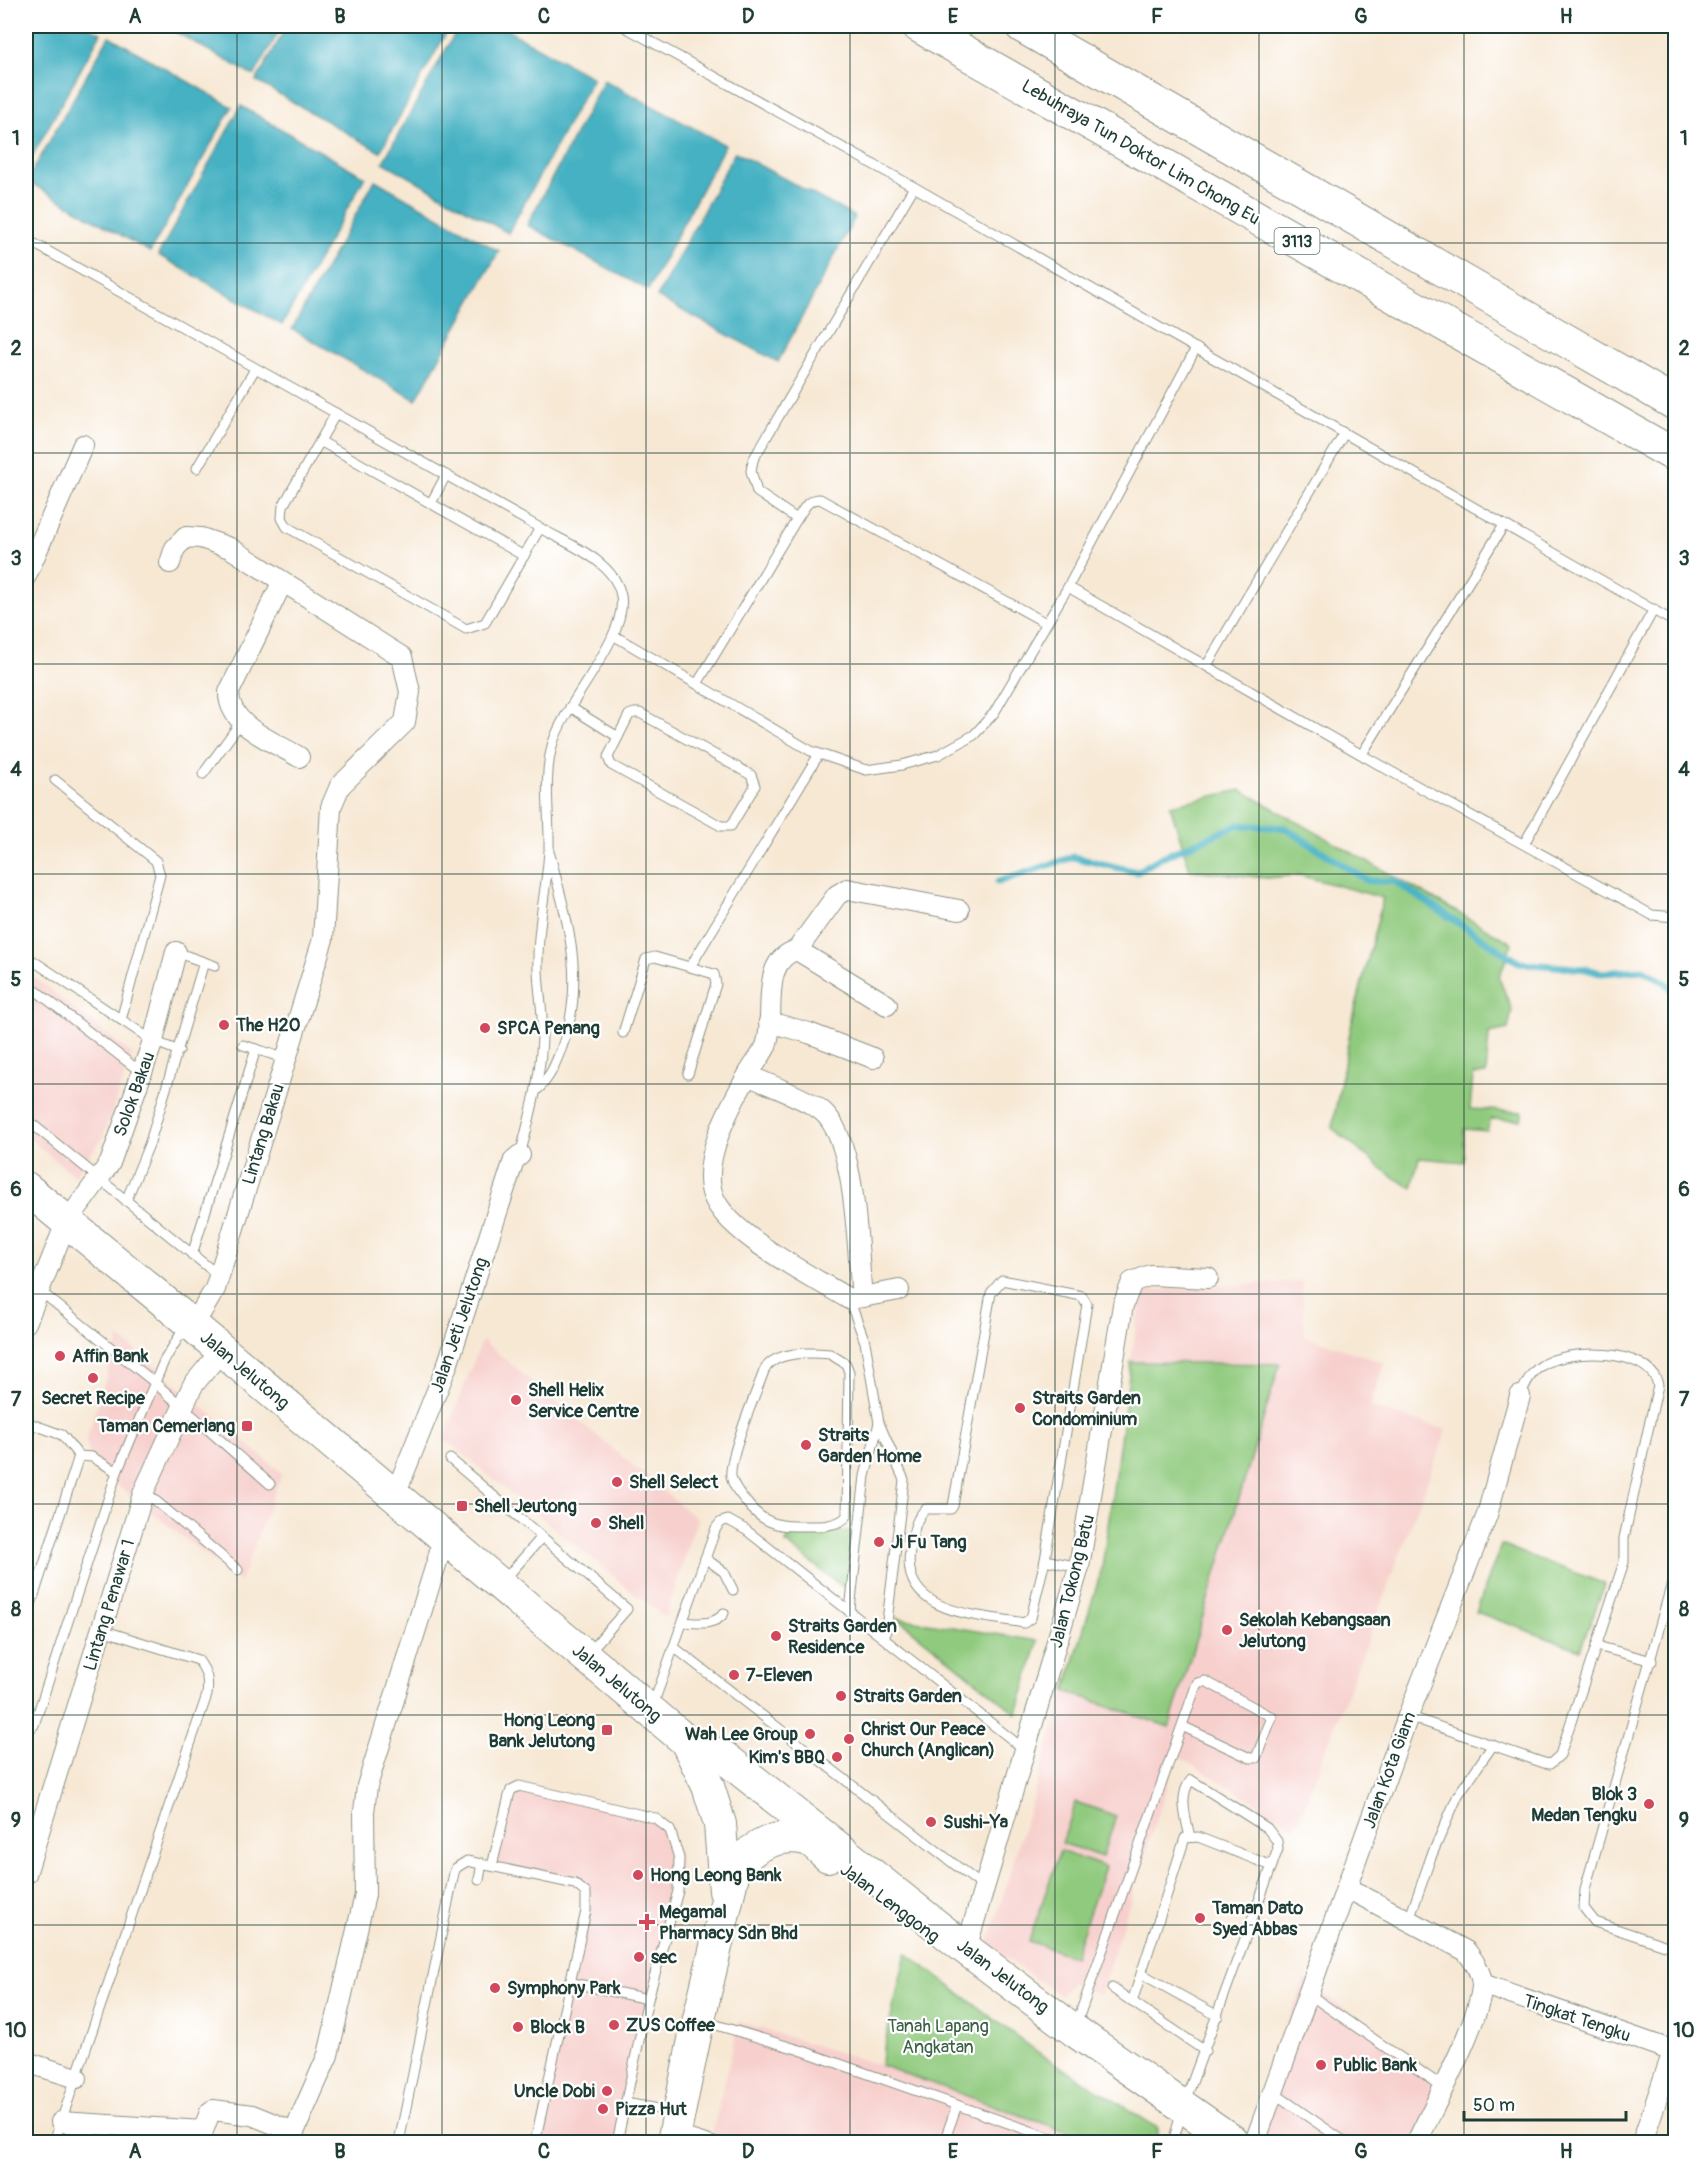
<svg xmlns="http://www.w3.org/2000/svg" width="1701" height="2168" viewBox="0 0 1701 2168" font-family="Pangolin,sans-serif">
  <rect width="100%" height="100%" fill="#fff"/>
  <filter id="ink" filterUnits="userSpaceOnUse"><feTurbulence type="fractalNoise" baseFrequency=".0167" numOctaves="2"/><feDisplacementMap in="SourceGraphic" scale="12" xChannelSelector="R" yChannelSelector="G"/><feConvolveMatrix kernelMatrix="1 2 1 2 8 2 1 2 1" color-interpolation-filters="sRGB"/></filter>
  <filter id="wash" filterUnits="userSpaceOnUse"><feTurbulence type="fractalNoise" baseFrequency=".008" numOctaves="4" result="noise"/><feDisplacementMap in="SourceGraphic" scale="24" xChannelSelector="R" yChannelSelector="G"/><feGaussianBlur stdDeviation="1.35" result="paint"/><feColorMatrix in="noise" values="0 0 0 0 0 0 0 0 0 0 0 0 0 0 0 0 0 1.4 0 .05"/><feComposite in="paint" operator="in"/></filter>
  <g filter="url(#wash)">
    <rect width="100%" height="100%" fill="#f7e8d4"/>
    <!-- built -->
    <g fill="#f7d0cd">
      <polygon points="26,971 132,1054 104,1135 75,1176 26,1136"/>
      <polygon points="1302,1281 1305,1336 1384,1363 1370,1407 1447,1430 1296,1828 1177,1755 1100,1996 1070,1982 1061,1996 988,1945 1102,1568 1141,1291"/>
      <polygon points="119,1337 282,1473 240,1582 92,1465 86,1441"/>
      <polygon points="482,1340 697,1519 665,1618 444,1439"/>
      <polygon points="515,1787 655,1818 670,1830 679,1858 678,1891 617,2142 535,2142 586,1911 581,1887 492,1866"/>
      <polygon points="1304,1979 1453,2087 1429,2142 1266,2142 1249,2130"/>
      <polygon points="739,2022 880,2065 1096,2142 710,2142"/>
    </g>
    <!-- green -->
    <g fill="#90ca7e" stroke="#588459" stroke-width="1.5">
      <polygon points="1241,790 1512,943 1499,978 1512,1010 1508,1029 1489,1033 1486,1074 1473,1075 1470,1109 1523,1112 1521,1120 1491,1119 1487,1131 1464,1129 1464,1162 1419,1158 1412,1188 1391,1176 1332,1128 1351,1027 1383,898 1299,875 1267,878 1190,870 1170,805"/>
      <polygon points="1131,1362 1280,1364 1169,1727 1065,1691 1102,1568"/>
      <polygon points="791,1531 852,1531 847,1590 786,1543"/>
      <polygon points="1501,1545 1605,1584 1580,1650 1476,1612"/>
      <polygon points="897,1618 1038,1641 1017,1714"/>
      <polygon points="1076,1802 1116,1816 1102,1857 1062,1843"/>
      <polygon points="1060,1851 1105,1867 1074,1957 1029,1941"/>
      <polygon points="906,1953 1039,2053 1158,2128 1155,2142 1096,2142 880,2065"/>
    </g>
    <!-- water -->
    <g fill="#45b1c2" stroke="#32777b" stroke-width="1.5">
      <polygon points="26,26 87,26 101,33 26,167"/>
      <polygon points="165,26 282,26 254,76"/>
      <polygon points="287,26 450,26 380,152 256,81"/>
      <polygon points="459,26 500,26 593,78 508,233 383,162"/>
      <polygon points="109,36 232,107 150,252 27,181"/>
      <polygon points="604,80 725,145 648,290 527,225"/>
      <polygon points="241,106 365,177 282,325 158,255"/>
      <polygon points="735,152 855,217 778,362 657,297"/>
      <polygon points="375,180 499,251 416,400 292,329"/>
    </g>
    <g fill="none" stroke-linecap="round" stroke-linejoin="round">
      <!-- stream -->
      <polyline stroke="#45b1c2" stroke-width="7" points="998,882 1073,857 1137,872 1160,858 1238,825 1285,828 1368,881 1394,881 1520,963 1586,969 1601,973 1643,970 1666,983 1676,995"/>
    </g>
  </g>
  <g filter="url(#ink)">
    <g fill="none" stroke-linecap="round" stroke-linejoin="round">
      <defs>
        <g id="service">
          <polyline points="623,26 914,187 1676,623"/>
          <path d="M26,239L540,528C568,544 615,561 621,596C628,638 564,702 552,746C543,780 550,816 549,850C547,886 538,922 538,959C537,978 541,998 542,1017C544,1065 532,1110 520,1155"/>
          <polyline points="336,413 283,506 282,518 287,527 466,629 485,623 540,528"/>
          <polyline points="320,441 524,556"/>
          <polyline points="197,468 255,369"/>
          <polyline points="431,503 446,475"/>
          <polyline points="797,519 757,492 751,471 753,460 914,187"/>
          <polyline points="1068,587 1196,348"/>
          <polyline points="613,635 811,751 866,770 902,765 938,755 974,735 994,713 1068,587 1390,771 1652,915 1676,917"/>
          <polyline points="1207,665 1344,434"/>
          <path d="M697,684L797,519C804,509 807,499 820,499L1046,623"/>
          <polyline points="570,707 618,737"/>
          <polygon points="634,713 640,713 751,775 755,786 731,826 721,826 611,765 608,757 629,715"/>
          <polyline points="1362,754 1504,525"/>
          <polyline points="203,774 241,722"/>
          <polyline points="55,780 156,861 160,875 121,1020"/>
          <polyline points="1524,844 1654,609"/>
          <polyline points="176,952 215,966"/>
          <polyline points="26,956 153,1041 179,1051"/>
          <polyline points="690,967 819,754"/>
          <polyline points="26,983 142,1073"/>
          <polyline points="623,1033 646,959 655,957 714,974 716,984 688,1074"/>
          <polyline points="243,1045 256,1049"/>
          <path d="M537,1090C551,1077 555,1064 562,1047C587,982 567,919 550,855"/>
          <polyline points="26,1119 219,1276"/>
          <polyline points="126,1201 150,1142 204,962"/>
          <polyline points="192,1255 256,1049 286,1059"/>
          <polyline points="26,1280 154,1382 270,1484"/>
          <path d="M1002,1280L1082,1296L1087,1304L1045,1560L1031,1618L1024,1623C980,1615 900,1615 910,1551C913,1536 914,1519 926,1509H951L953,1506L991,1293Z"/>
          <polyline points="849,1299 865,1342 879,1423 904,1480 885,1638"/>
          <path d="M830,1354L846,1364L849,1372L847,1516C837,1528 813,1526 799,1526C777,1527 761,1521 747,1503C741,1495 733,1487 731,1476C729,1456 756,1393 764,1371C773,1351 811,1352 830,1354Z"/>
          <polyline points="26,1422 62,1435 79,1456"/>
          <polyline points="79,1456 92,1457 117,1472 164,1361 185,1327"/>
          <polyline points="450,1459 627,1609 589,1652"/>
          <polyline points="144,1491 238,1570"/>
          <polyline points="705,1558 724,1572 733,1590"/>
          <polyline points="1045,1560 1079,1567"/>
          <polyline points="1676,1569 1585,1889 1584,1908 1595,1922 1676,1949"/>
          <polyline points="504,1580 542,1537"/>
          <polyline points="850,1610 865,1476 879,1423"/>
          <polyline points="26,1620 79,1456"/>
          <path d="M683,1622C698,1623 715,1626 724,1613"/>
          <polyline points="1597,1646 1652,1661"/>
          <polyline points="675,1648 985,1888"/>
          <polyline points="653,1705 716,1528 721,1522 728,1520 746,1530 1025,1750"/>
          <path d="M1408,1716L1544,1763L1550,1764L1560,1755L1624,1562V1538L1658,1385C1650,1347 1567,1348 1541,1366C1530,1373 1525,1385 1520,1396"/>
          <polyline points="26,1733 34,1725 117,1472"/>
          <polyline points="492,1866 509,1796 511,1790 519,1786 655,1818 670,1830 679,1858 678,1891 648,1999 617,2142"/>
          <polyline points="479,1880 482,1863"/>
          <polyline points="1409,1920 1431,1857 1458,1795 1493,1745"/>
          <polyline points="1142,1974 1218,2016"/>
          <polyline points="568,1982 648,1999"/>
          <polyline points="1112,1988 1205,2051"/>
          <polyline points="1310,1995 1443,2087"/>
          <polyline points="1132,2002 1185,1838 1198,1837 1272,1866"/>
          <polyline points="703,2021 800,2050 1062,2142"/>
          <polyline points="1076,2025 1197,1683 1205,1681 1272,1717 1256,1758 1250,1758 1182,1726"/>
          <polyline points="1274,2093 1345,2142"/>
          <polyline points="625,2103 676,2112"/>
          <polyline points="679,2131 714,2142"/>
          <path d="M54,2142L207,1695C209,1680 207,1672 198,1660L102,1630"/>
          <polyline points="399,2142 454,1873 456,1868 467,1861 575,1884 586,1893 586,1911 535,2142"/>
          <polyline points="944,2142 957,2105"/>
          <path d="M1173,2142L1183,2107L1278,1849L1277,1841L1267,1828L1191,1780C1178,1795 1186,1819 1190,1837"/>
        </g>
        <g id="minor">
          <polyline points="170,563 175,548 186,537 201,538 230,548 402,657 410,692 405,722 340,786 331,807 323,939 215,1289 193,1326"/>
          <polyline points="26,576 83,445"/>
          <path d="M282,583L229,692C228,726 273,741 299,757"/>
          <polyline points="797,950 837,895 847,889 959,910"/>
          <polyline points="769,1022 809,1033 873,1058"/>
          <path d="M748,1075C768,1085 806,1098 822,1111C857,1140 857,1251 862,1297L849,1299C813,1277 733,1237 715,1200C697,1165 731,1104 749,1073C754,1064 762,1055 766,1046C777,1015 758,961 797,950L887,1005"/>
          <polyline points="862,1297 899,1290"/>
          <polyline points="26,1323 66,1223 110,1163 153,1041 176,952"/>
          <polyline points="395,1495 448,1363 514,1160 520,1155"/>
          <polyline points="26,1874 144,1491 193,1385 222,1350"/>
          <path d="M1347,1888L1466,1951C1474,1961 1481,1971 1482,1984C1482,2017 1432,2109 1417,2142"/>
          <polyline points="966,1949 1079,1567 1123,1305 1132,1282 1151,1275 1208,1278"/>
          <polyline points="1482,1984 1673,2051"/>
          <polyline points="26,2062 77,2078"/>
          <polyline points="61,2122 203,2131 210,2112 213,2110 252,2115 294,2132 328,2055 365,1895 364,1812 367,1786 439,1555 442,1536"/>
          <polyline points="1255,2142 1408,1716 1487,1515 1520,1396"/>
          <polyline points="1642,2142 1676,2043"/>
        </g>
        <g id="primary">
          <polyline points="26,1188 154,1293 686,1741 725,1758 966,1949 1075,2031 1234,2142"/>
          <polyline points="686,1741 708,1786 720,1824 725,1891"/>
          <path d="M673,2142L694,2040L735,1866C753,1847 778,1832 806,1839C813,1841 822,1851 828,1856"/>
        </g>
        <g id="trunk">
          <polyline points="919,26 1676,456"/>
          <polyline points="1022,26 1676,404"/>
        </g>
      </defs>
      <!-- service casing -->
      <use href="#service" stroke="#8b9284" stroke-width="11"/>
      <!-- minor casing -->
      <use href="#minor" stroke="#8b9284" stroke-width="22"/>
      <!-- primary casing -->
      <use href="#primary" stroke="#8b9284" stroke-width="34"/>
      <!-- trunk casing -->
      <use href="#trunk" stroke="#8b9284" stroke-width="35"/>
      <!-- service -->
      <use href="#service" stroke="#fff" stroke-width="9"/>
      <!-- minor -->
      <use href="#minor" stroke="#fff" stroke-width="20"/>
      <!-- primary -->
      <use href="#primary" stroke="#fff" stroke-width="32"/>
      <!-- trunk -->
      <use href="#trunk" stroke="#fff" stroke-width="33"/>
    </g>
  </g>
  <!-- grid -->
  <path fill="none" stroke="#1f3d34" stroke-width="1.5" stroke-opacity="0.55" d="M237,26V2142M442,26V2142M646,26V2142M850,26V2142M1055,26V2142M1259,26V2142M1464,26V2142M26,243H1676M26,453H1676M26,664H1676M26,874H1676M26,1084H1676M26,1294H1676M26,1504H1676M26,1715H1676M26,1925H1676"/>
  <!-- markers -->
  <g fill="#d1495b" stroke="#fff" stroke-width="2">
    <circle cx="224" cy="1025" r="6"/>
    <circle cx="485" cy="1028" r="6"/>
    <circle cx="60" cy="1356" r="6"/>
    <circle cx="93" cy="1378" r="6"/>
    <circle cx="516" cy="1400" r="6"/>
    <circle cx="1020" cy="1408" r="6"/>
    <rect x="241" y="1420" width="12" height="12" rx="3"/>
    <circle cx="806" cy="1445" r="6"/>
    <circle cx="617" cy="1482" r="6"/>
    <rect x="456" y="1500" width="12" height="12" rx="3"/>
    <circle cx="596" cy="1523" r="6"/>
    <circle cx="879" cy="1542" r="6"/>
    <circle cx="1227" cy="1630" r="6"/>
    <circle cx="776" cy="1636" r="6"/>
    <circle cx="734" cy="1675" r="6"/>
    <circle cx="841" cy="1696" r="6"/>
    <rect x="601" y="1724" width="12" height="12" rx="3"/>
    <circle cx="810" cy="1734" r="6"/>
    <circle cx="849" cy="1739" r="6"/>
    <circle cx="837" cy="1757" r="6"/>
    <circle cx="1649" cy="1804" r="6"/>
    <circle cx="931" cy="1822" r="6"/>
    <circle cx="638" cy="1875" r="6"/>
    <circle cx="1200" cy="1918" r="6"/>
    <path d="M644 1913h6v6h6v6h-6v6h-6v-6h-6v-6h6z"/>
    <circle cx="639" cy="1957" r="6"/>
    <circle cx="495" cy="1988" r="6"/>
    <circle cx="614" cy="2025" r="6"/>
    <circle cx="518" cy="2027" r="6"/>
    <circle cx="1321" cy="2065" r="6"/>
    <circle cx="607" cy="2091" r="6"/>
    <circle cx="603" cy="2109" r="6"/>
  </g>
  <g text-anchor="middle" stroke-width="4.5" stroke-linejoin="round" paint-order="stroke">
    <!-- shield labels -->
    <rect fill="#fff" stroke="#627771" stroke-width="1.5" x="1274.5" y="228" width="45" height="26" rx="4.5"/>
    <g font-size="16" font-weight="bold" fill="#1f3d34">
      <text x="1297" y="247">3113</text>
    </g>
    <!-- street labels -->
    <g font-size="18" fill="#1f3d34" stroke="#fff">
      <text transform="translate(1141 152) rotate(30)" y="6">Lebuhraya Tun Doktor Lim Chong Eu</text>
      <text transform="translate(134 1094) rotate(-70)" y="6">Solok Bakau</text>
      <text transform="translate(263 1134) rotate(-73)" y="6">Lintang Bakau</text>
      <text transform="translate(459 1325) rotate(-71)" y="6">Jalan Jeti Jelutong</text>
      <text transform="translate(245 1370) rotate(40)" y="6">Jalan Jelutong</text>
      <text transform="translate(1072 1581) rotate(-76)" y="6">Jalan Tokong Batu</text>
      <text transform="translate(109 1605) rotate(-73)" y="6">Lintang Penawar 1</text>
      <text transform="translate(617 1683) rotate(40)" y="6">Jalan Jelutong</text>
      <text transform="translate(1389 1770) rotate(-70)" y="6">Jalan Kota Giam</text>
      <text transform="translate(890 1903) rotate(37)" y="6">Jalan Lenggong</text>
      <text transform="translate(1003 1976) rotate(37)" y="6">Jalan Jelutong</text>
      <text transform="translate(1577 2018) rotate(19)" y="6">Tingkat Tengku</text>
    </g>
    <!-- poi labels -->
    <g font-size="18" font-weight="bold" fill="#1f3d34" stroke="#fff" text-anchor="start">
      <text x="236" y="1031">The H2O</text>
      <text x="497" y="1034">SPCA Penang</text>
      <text x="72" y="1362">Affin Bank</text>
      <text x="528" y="1396">Shell Helix<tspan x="528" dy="21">Service Centre</tspan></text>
      <text x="93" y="1404" text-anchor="middle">Secret Recipe</text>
      <text x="1032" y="1404">Straits Garden<tspan x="1032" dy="21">Condominium</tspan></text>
      <text x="235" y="1432" text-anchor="end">Taman Cemerlang</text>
      <text x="818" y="1441">Straits<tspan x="818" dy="21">Garden Home</tspan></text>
      <text x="629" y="1488">Shell Select</text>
      <text x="474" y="1512">Shell Jeutong</text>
      <text x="608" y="1529">Shell</text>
      <text x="891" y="1548">Ji Fu Tang</text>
      <text x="1239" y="1626">Sekolah Kebangsaan<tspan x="1239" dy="21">Jelutong</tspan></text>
      <text x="788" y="1632">Straits Garden<tspan x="788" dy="21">Residence</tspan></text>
      <text x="746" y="1681">7-Eleven</text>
      <text x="853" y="1702">Straits Garden</text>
      <text x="595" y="1726" text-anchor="end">Hong Leong<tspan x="595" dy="21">Bank Jelutong</tspan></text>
      <text x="861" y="1735">Christ Our Peace<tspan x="861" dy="21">Church (Anglican)</tspan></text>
      <text x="798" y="1740" text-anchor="end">Wah Lee Group</text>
      <text x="825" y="1763" text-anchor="end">Kim's BBQ</text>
      <text x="1637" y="1800" text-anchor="end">Blok 3<tspan x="1637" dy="21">Medan Tengku</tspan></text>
      <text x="943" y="1828">Sushi-Ya</text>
      <text x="650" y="1881">Hong Leong Bank</text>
      <text x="1212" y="1914">Taman Dato<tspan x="1212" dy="21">Syed Abbas</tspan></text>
      <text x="659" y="1918">Megamal<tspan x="659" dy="21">Pharmacy Sdn Bhd</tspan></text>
      <text x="651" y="1963">sec</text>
      <text x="507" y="1994">Symphony Park</text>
      <text x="626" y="2031">ZUS Coffee</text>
      <text x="530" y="2033">Block B</text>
      <text x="1333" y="2071">Public Bank</text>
      <text x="595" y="2097" text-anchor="end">Uncle Dobi</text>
      <text x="615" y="2115">Pizza Hut</text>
    </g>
    <!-- park labels -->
    <g font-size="18" fill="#3b6046" stroke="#fff">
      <text x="938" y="2032">Tanah Lapang<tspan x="938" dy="21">Angkatan</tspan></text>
    </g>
  </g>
  <!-- margin -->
  <rect width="1701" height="2168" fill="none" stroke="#fff" stroke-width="66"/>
  <!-- scale -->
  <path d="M1464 2111v9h162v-9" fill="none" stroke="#1f3d34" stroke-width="3"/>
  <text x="1473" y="2111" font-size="18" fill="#1f3d34" stroke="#ffffff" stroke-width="4.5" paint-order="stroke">50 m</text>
  <rect x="33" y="33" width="1635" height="2102" fill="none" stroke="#1f3d34" stroke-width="2"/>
  <g font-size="20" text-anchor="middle" font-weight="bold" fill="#1f3d34">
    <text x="135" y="23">A</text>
    <text x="340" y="23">B</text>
    <text x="544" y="23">C</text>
    <text x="748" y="23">D</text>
    <text x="953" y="23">E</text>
    <text x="1157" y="23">F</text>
    <text x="1361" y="23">G</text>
    <text x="1566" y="23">H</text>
    <text x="16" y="145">1</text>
    <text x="1684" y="145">1</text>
    <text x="16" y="355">2</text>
    <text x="1684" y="355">2</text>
    <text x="16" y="565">3</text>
    <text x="1684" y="565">3</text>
    <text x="16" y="776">4</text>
    <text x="1684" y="776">4</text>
    <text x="16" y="986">5</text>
    <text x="1684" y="986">5</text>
    <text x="16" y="1196">6</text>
    <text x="1684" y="1196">6</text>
    <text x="16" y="1406">7</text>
    <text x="1684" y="1406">7</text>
    <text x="16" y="1616">8</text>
    <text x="1684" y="1616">8</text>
    <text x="16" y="1827">9</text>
    <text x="1684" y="1827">9</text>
    <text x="16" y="2037">10</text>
    <text x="1684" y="2037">10</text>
    <text x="135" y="2158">A</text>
    <text x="340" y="2158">B</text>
    <text x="544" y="2158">C</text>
    <text x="748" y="2158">D</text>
    <text x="953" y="2158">E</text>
    <text x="1157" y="2158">F</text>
    <text x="1361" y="2158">G</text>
    <text x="1566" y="2158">H</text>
  </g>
</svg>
